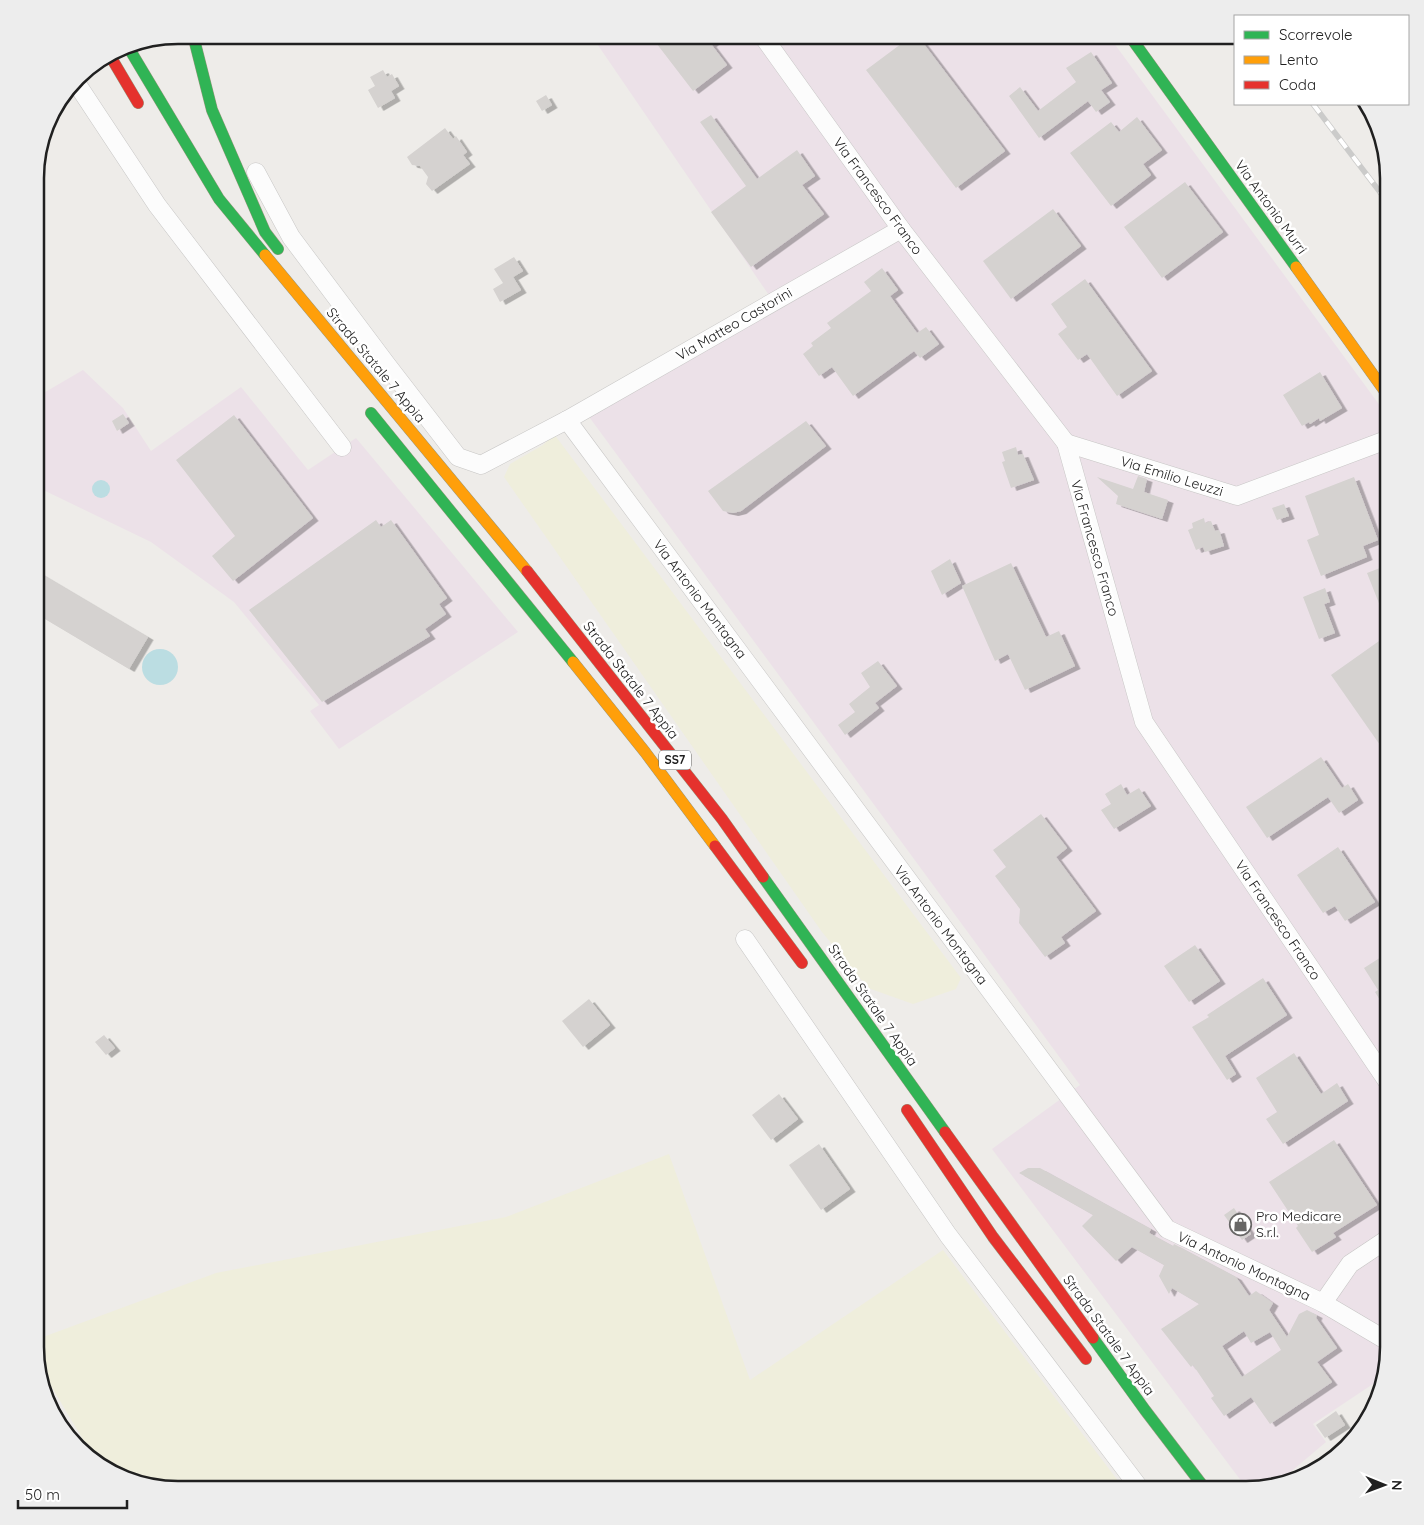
<svg xmlns="http://www.w3.org/2000/svg" width="1424" height="1525" viewBox="0 0 1424 1525" font-family="Quicksand,sans-serif">
  <defs>
    <filter id="shadow"><feDropShadow dx="5.5" dy="3" stdDeviation="0" flood-color="#0004"/></filter>
  </defs>
  <rect width="100%" height="100%" fill="#eeece9"/>
  <!-- industrial -->
  <g fill="#ece1e8">
    <polygon points="591,35 1108,35 1389,418 1389,1348 1382,1378 1313,1424 1326,1442 1274,1486 1248,1490 992,1149 1080,1085 587,414 775,304"/>
    <polygon points="83,370 123,408 151,451 241,387 308,470 356,438 518,632 339,749 310,711 319,705 234,602 151,542 35,486 35,426 41,422 35,410 35,398"/>
  </g>
  <!-- farmland -->
  <g fill="#efeedc">
    <polygon points="554,434 961,978 956,989 913,1004 868,988 822,932 504,477 510,464 543,445"/>
    <polygon points="669,1154 750,1380 943,1250 1125,1490 177,1490 114,1475 94,1458 38,1364 35,1340 216,1273 506,1217"/>
  </g>
  <!-- water -->
  <g fill="#bbdde2">
    <circle cx="101" cy="489" r="9"/>
    <circle cx="160" cy="667" r="18"/>
  </g>
  <!-- building -->
  <g fill="#d5d2d0" fill-rule="evenodd" filter="url(#shadow)">
    <polygon points="650,35 723,35 711,44 727,65 693,91"/>
    <polygon points="913,35 917,35 1005,151 956,188 866,70"/>
    <polygon points="1091,52 1112,83 1101,90 1110,102 1096,112 1088,101 1039,138 1009,96 1020,87 1038,111 1076,82 1066,68"/>
    <polygon points="383,70 387,77 392,74 399,86 391,91 395,98 378,108 368,90 375,86 370,77"/>
    <polygon points="546,95 552,105 542,111 536,101"/>
    <polygon points="711,115 757,179 797,150 815,176 802,185 824,214 751,267 711,212 746,186 700,122"/>
    <polygon points="1137,117 1162,150 1143,164 1151,175 1111,206 1070,153 1111,122 1119,132"/>
    <polygon points="445,128 453,139 456,136 467,152 463,155 470,164 432,191 426,184 428,177 420,166 412,165 407,157"/>
    <polygon points="1185,182 1223,232 1162,278 1124,227"/>
    <polygon points="1053,209 1081,246 1011,299 983,261"/>
    <polygon points="514,257 523,271 513,277 521,290 500,302 493,289 503,283 494,269"/>
    <polygon points="882,268 898,290 890,296 917,333 926,327 939,344 920,358 914,351 853,396 832,367 819,376 803,354 813,346 811,343 831,328 827,323 871,291 864,282"/>
    <polygon points="1085,279 1152,371 1117,396 1087,354 1078,360 1058,334 1067,327 1051,304"/>
    <polygon points="1320,372 1342,408 1320,421 1319,418 1310,424 1309,422 1302,426 1283,395"/>
    <polygon points="123,414 129,423 117,431 112,421"/>
    <polygon points="234,415 313,518 233,581 212,556 235,536 176,460"/>
    <polygon points="806,421 826,446 741,511 733,513 723,511 708,491"/>
    <polygon points="1016,447 1018,455 1023,454 1034,480 1011,488 1002,462 1005,461 1002,452"/>
    <polygon points="1138,476 1147,479 1144,492 1168,500 1162,519 1116,504 1118,496 1097,477 1133,489"/>
    <polygon points="1354,477 1378,540 1363,546 1367,557 1321,576 1307,540 1319,535 1305,496"/>
    <polygon points="1284,504 1289,516 1277,520 1272,508"/>
    <polygon points="1204,518 1205,523 1211,521 1215,531 1219,530 1224,546 1205,552 1203,547 1196,550 1188,530 1193,528 1192,523"/>
    <polygon points="376,520 381,527 391,520 447,598 439,604 446,614 425,629 430,636 322,702 249,610"/>
    <polygon points="950,559 961,583 942,595 931,571"/>
    <polygon points="1011,563 1046,637 1059,631 1075,666 1025,690 1008,654 995,661 962,586"/>
    <polygon points="1380,568 1389,591 1388,626 1367,573"/>
    <polygon points="35,570 148,637 129,669 35,613"/>
    <polygon points="1325,588 1330,602 1324,604 1335,633 1319,639 1303,597"/>
    <polygon points="1389,634 1389,739 1380,745 1331,675"/>
    <polygon points="878,661 897,686 875,703 879,708 845,735 838,725 855,712 849,704 870,687 861,673"/>
    <polygon points="1321,757 1342,788 1348,784 1358,800 1339,813 1328,797 1267,838 1246,807"/>
    <polygon points="1121,784 1127,795 1139,788 1151,806 1114,829 1101,810 1111,804 1105,794"/>
    <polygon points="1041,814 1067,848 1056,857 1096,911 1061,937 1065,943 1045,957 1019,923 1020,909 995,876 1006,867 993,850"/>
    <polygon points="1338,847 1375,902 1345,921 1335,906 1323,913 1297,875"/>
    <polygon points="1195,945 1220,981 1189,1002 1164,966"/>
    <polygon points="1389,952 1389,1015 1375,992 1378,990 1364,968"/>
    <polygon points="1263,978 1287,1015 1225,1056 1236,1074 1227,1080 1192,1027 1209,1017 1207,1015"/>
    <polygon points="589,999 610,1025 583,1047 562,1021"/>
    <polygon points="104,1035 115,1048 106,1055 95,1042"/>
    <polygon points="1294,1053 1321,1094 1337,1083 1348,1101 1283,1144 1266,1119 1277,1112 1256,1078"/>
    <polygon points="779,1094 798,1119 771,1140 752,1115"/>
    <polygon points="1334,1140 1377,1205 1333,1233 1336,1237 1312,1252 1296,1228 1298,1226 1269,1182"/>
    <polygon points="819,1144 850,1189 821,1210 789,1165"/>
    <path d="M1028,1168H1040L1151,1229L1149,1233L1173,1246L1174,1244L1176,1245L1236,1277L1249,1296L1256,1291L1273,1303L1269,1310L1287,1337L1299,1314L1307,1310L1317,1315L1316,1318L1337,1348L1317,1362L1332,1382L1270,1424L1251,1397L1224,1416L1211,1398L1214,1396L1193,1365L1191,1367L1161,1329L1199,1304L1172,1288L1169,1294L1159,1276L1164,1265L1132,1247L1116,1261L1082,1226L1093,1215L1019,1173ZM1244,1331L1251,1343L1270,1332L1281,1350L1242,1377L1222,1346Z"/>
    <polygon points="1234,1208 1251,1234 1242,1240 1224,1215"/>
    <polygon points="1336,1411 1345,1425 1325,1438 1316,1425"/>
  </g>
  <g fill="none" stroke-linecap="round" stroke-linejoin="round">
    <defs>
      <g id="street">
        <polyline points="762,35 901,229 1066,443 1144,722 1389,1084"/>
        <polyline points="75,81 157,205 342,447"/>
        <polyline points="256,172 291,237 387,365 458,457 481,465 567,420 901,229"/>
        <polyline points="567,420 1167,1229 1323,1303 1389,1342"/>
        <polyline points="1066,443 1237,496 1389,439"/>
        <polyline points="745,939 948,1235 1141,1490"/>
        <polyline points="1323,1303 1350,1264 1389,1238"/>
      </g>
      <g id="fast">
        <polyline points="193,35 212,110 265,232 278,249"/>
        <polyline points="1129,35 1296,267"/>
        <polyline points="127,45 219,199 265,255"/>
        <polyline points="371,413 573,662"/>
        <polyline points="763,877 945,1132"/>
        <polyline points="1093,1338 1145,1410 1206,1490"/>
      </g>
      <g id="slow">
        <polyline points="265,255 527,571"/>
        <polyline points="1296,267 1389,397"/>
        <polyline points="573,662 645,752 715,846"/>
      </g>
      <g id="jam">
        <polyline points="109,54 138,103"/>
        <polyline points="527,571 722,819 763,877"/>
        <polyline points="715,846 802,963"/>
        <polyline points="907,1110 993,1237 1086,1359"/>
        <polyline points="945,1132 1093,1338"/>
      </g>
    </defs>
    <!-- street casing -->
    <use href="#street" stroke="#c7c6c5" stroke-width="19"/>
    <!-- fast casing -->
    <use href="#fast" stroke="#98987f" stroke-width="12"/>
    <!-- slow casing -->
    <use href="#slow" stroke="#98987f" stroke-width="12"/>
    <!-- jam casing -->
    <use href="#jam" stroke="#98987f" stroke-width="12"/>
    <!-- street -->
    <use href="#street" stroke="#fcfcfc" stroke-width="18"/>
    <!-- fast -->
    <use href="#fast" stroke="#30b455" stroke-width="11"/>
    <!-- slow -->
    <use href="#slow" stroke="#ff9f0a" stroke-width="11"/>
    <!-- jam -->
    <use href="#jam" stroke="#e5322d" stroke-width="11"/>
    <defs>
      <polyline id="rail" points="1313,104 1389,204"/>
    </defs>
    <!-- rail casing -->
    <use href="#rail" stroke="#cbcbca" stroke-width="5.5"/>
    <!-- rail -->
    <use href="#rail" stroke="#fff" stroke-width="4" stroke-dasharray="11" stroke-linecap="butt"/>
  </g>
  <!-- icons -->
  <defs>
    <symbol id="shop-ring" viewBox="-11 -11 22 22"><circle r="9.5" fill="#fff" stroke="#686766" stroke-width="1.5"/><path d="M-5-2.5h2.3a2.7 3.5 0 0 1 5.4 0H5L5.5 6h-11ZM-1.5-2.5h3a1.5 2.3 0 0 0-3 0Z" fill="#686766"/></symbol>
  </defs>
  <g fill-rule="evenodd">
    <use href="#shop-ring" x="1228" y="1212" width="25" height="25"/>
  </g>
  <g text-anchor="middle" stroke-width="5" stroke-linejoin="round" paint-order="stroke">
    <!-- shield labels -->
    <rect fill="#fff" stroke="#636363" stroke-width="1" x="659" y="750.5" width="32" height="19" rx="4"/>
    <g font-size="12" font-weight="bold" fill="#202020">
      <text x="675" y="764">SS7</text>
    </g>
    <!-- street labels -->
    <g font-size="14" fill="#202020" stroke="#fff">
      <text transform="translate(878 196) rotate(54)" y="5">Via Francesco Franco</text>
      <text transform="translate(1271 207) rotate(54)" y="5">Via Antonio Murri</text>
      <text transform="translate(734 324) rotate(-30)" y="5">Via Matteo Castorini</text>
      <text transform="translate(376 365) rotate(50)" y="5">Strada Statale 7 Appia</text>
      <text transform="translate(1172 476) rotate(17)" y="5">Via Emilio Leuzzi</text>
      <text transform="translate(1095 548) rotate(74)" y="5">Via Francesco Franco</text>
      <text transform="translate(700 599) rotate(53)" y="5">Via Antonio Montagna</text>
      <text transform="translate(631 680) rotate(52)" y="5">Strada Statale 7 Appia</text>
      <text transform="translate(1278 920) rotate(56)" y="5">Via Francesco Franco</text>
      <text transform="translate(941 925) rotate(53)" y="5">Via Antonio Montagna</text>
      <text transform="translate(873 1005) rotate(55)" y="5">Strada Statale 7 Appia</text>
      <text transform="translate(1244 1266) rotate(25)" y="5">Via Antonio Montagna</text>
      <text transform="translate(1109 1335) rotate(54)" y="5">Strada Statale 7 Appia</text>
    </g>
    <!-- poi labels -->
    <g font-size="14" fill="#202020" stroke="#fff" text-anchor="start">
      <text x="1256" y="1221">Pro Medicare<tspan x="1256" dy="16">S.r.l.</tspan></text>
    </g>
  </g>
  <!-- crop -->
  <path d="M0 0H1424V1525H0ZM178 44H1246A134 134 0 0 1 1380 178V1347A134 134 0 0 1 1246 1481H178A134 134 0 0 1 44 1347V178A134 134 0 0 1 178 44Z" fill="#ededed" fill-rule="evenodd"/>
  <path fill="none" stroke="#202020" stroke-width="2.5" d="M178 44H1246A134 134 0 0 1 1380 178V1347A134 134 0 0 1 1246 1481H178A134 134 0 0 1 44 1347V178A134 134 0 0 1 178 44Z"/>
  <!-- legend -->
  <rect x="1234" y="15" width="175" height="90" fill="#ffffff" stroke="#a6a6a6"/>
  <rect x="1244" y="31" width="25" height="8" fill="#30b455" stroke="#a6a6a6"/>
  <text x="1279" y="40" font-size="15" fill="#202020">Scorrevole</text>
  <rect x="1244" y="56" width="25" height="8" fill="#ff9f0a" stroke="#a6a6a6"/>
  <text x="1279" y="65" font-size="15" fill="#202020">Lento</text>
  <rect x="1244" y="81" width="25" height="8" fill="#e5322d" stroke="#a6a6a6"/>
  <text x="1279" y="90" font-size="15" fill="#202020">Coda</text>
  <!-- north arrow -->
  <g transform="translate(1384 1485) rotate(91)" stroke="#ffffff" stroke-width="4" paint-order="stroke">
  <path d="M0-4L9 19L0 12L-9 19Z" fill="#202020"/>
  <text y="-8" font-size="14" font-weight="bold" text-anchor="middle" fill="#202020">N</text>
  </g>
  <!-- scale -->
  <path d="M18 1500v8h109v-8" fill="none" stroke="#202020" stroke-width="2.5"/>
  <text x="25" y="1500" font-size="15" fill="#202020" stroke="#ffffff" stroke-width="4" paint-order="stroke">50 m</text>
</svg>
